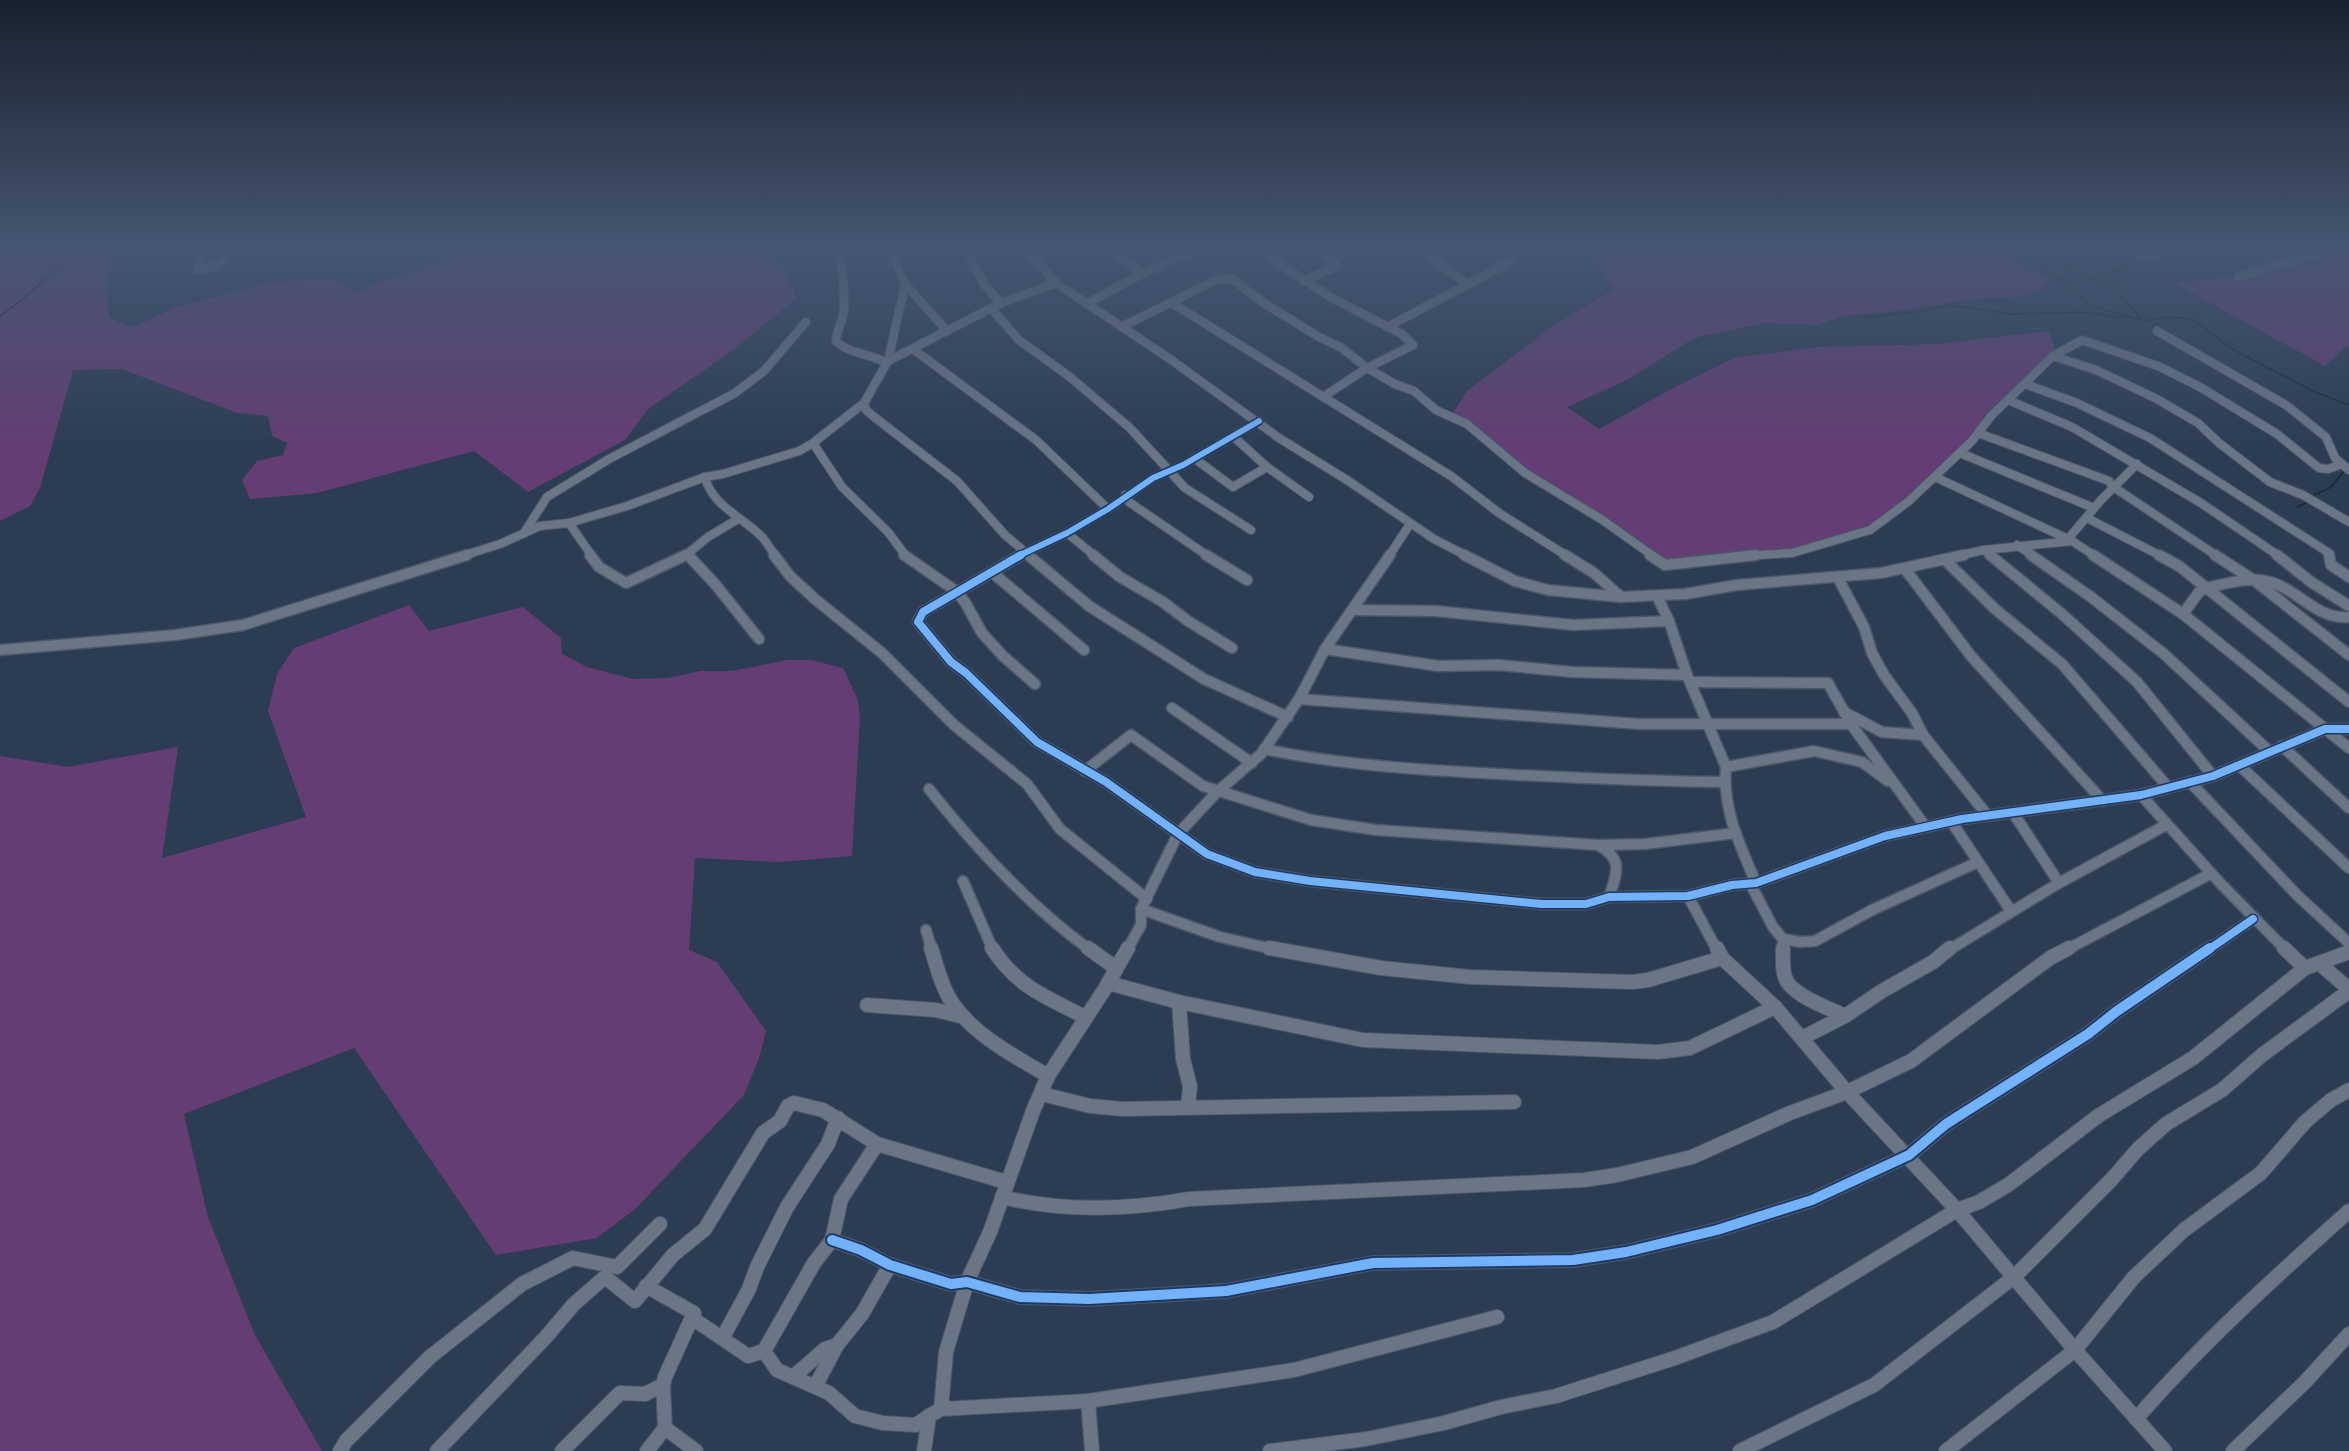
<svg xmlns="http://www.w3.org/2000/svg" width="2349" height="1451" viewBox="0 0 2349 1451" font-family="Barlow,sans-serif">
  <rect width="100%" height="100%" fill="#2c3c53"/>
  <!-- green -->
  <g fill="#633d74">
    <path d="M0,247H128C104,264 107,293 109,317L131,328L179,306L268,283L331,278L355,293L434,261L456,257L441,247H770L774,249L797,298L733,350L648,409L625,440L528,492L474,451L317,493L250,499L242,480L257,461L283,455L287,443L272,436L268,416L237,413L122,369L73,370L40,488L30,506L0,521Z"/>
    <polygon points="1586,247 1988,247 2050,278 2042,289 2022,296 1964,300 1887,312 1847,315 1817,325 1764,323 1694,338 1629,379 1567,407 1599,429 1673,388 1734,358 1817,347 1935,344 2049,331 2057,354 1921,486 1874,525 1830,543 1775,553 1665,565 1515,468 1461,421 1450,417 1467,391 1553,326 1614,289"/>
    <polygon points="2309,247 2349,247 2349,344 2325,366 2174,283 2243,275 2251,262"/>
    <polygon points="409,605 429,631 523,607 561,638 562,654 587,667 633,679 668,678 700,671 732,671 788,660 811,660 843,668 858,700 860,716 852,856 779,862 695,858 689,950 717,962 766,1031 759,1058 744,1095 634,1210 597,1238 496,1255 354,1048 184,1114 208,1217 255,1335 322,1451 0,1451 0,756 68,767 178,747 162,858 306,817 268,711 277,674 294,648"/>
  </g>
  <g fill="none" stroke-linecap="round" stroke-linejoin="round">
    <!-- stream -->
    <g stroke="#162d30" stroke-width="1.5">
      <polyline points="2005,247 2062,281 2090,306 2145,321 2166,317 2192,319 2232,349 2315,392 2349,405"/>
      <polyline points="2043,247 2069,269 2114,288 2142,319"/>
      <polyline points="2104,255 2124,266 2122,269 2107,274 2113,287"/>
      <path d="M0,316C29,296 52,275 74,247"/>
      <polyline points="1855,318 1917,312 1949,305 2011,314 2082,312 2126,318"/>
      <polyline points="2310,497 2331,487 2345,470"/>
      <polyline points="2297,507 2308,502"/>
    </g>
    <defs>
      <g id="minor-far2">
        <polyline points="210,247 201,257 197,270 219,265 234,247"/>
        <polyline points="276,247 282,249 288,247"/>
        <path d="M836,247C837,257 842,265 843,275C844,286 844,298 844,309C844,321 836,329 836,341C850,355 871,353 887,363"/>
        <polyline points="965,247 984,284 1001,303"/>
        <polyline points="1025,247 1056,283 1170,359 1279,438 1347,480 1434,539 1467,556"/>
        <polyline points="1102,247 1143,273"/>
        <polyline points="1170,247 1182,254"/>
        <polyline points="1254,247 1330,297 1402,334 1413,345 1367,368 1323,397"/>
        <polyline points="2125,247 2146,257 2182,247"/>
        <polyline points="2274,247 2299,259"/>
        <polyline points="1418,248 1466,283"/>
        <polyline points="2238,277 2334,249 2349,249"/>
        <polyline points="1303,281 1337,266 1316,247"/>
        <polyline points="905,284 947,331"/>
        <polyline points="1088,303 1143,273 1203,247"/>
        <polyline points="1172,303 1451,476 1499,513 1567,556"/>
        <polyline points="991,308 1019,340 1070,377 1130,428 1185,488 1251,530"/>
        <polyline points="1121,327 1216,280 1232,279 1264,303 1319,337 1342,348 1367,368 1395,384 1414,391 1436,410 1467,424 1525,473 1601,519 1653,556"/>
        <polyline points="1387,327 1514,260"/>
        <polyline points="2157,331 2286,405 2326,437 2335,458 2349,470"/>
        <polyline points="913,349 1036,440 1108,509"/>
        <polyline points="2053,356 2096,370 2155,398 2198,423 2219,443 2270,482 2303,495 2349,522"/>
        <polyline points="888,361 1001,303 1056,283"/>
        <polyline points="2025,384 2077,403 2150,438 2329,553 2330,556"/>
        <polyline points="2008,400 2072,427 2201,503 2279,556"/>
        <polyline points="864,403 866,410 873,416 957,481 1005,535 1030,556"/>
        <polyline points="1978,433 2109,481 2112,486 2217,556"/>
        <polyline points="813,443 842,487 888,532 906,556"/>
        <polyline points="1960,453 2094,508"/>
        <polyline points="1194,458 1233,487 1267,467 1234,437"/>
        <polyline points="1267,467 1309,497"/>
        <path d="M705,477C711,505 744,518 762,537C767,543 771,550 776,556"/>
        <polyline points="1935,477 2068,539"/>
        <polyline points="1125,495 1129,502 1208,556"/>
        <polyline points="2087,518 2161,556"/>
        <polyline points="569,523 592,556"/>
        <polyline points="524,533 547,497 609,459 735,393 764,371 806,322"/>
        <polyline points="1067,533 1095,556"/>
        <polyline points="2072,541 2068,539 2101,500 2137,464"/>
        <polyline points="2017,545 2033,556"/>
        <polyline points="1984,550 1991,556"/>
        <polyline points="462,556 500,544 540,526 569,523 627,506 705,477 723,474 799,451 813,443 864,403 888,361 905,284 889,247"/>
        <polyline points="683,556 687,554"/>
        <polyline points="689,556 687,554 708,537 738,519"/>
        <polyline points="1018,556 1067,533 1108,509 1153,478 1183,465 1259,421"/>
        <polyline points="1389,556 1410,524"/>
        <polyline points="1743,556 1792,553 1870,530 1909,501 1972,441 1991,416 2053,356 2082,340 2158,366 2200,387 2277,434 2319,468 2328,469 2342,464"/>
        <polyline points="1957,556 1984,550 2072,541 2095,556"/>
      </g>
      <g id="minor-far1">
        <polyline points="590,555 599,567 626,583 686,555"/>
        <polyline points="688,555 715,584 759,639"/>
        <polyline points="774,555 790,576 816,600 882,653 954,725 1027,784 1060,829 1147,899"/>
        <polyline points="904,555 956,591 965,602 982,633 1003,656 1035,684"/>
        <polyline points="1021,555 923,612 918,622 951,662 966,673 1037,742 1106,782 1207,854 1255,872 1310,881 1541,904 1586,904 1609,897 1688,896 1732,885 1756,883 1885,836 1962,819 2141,795 2213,776 2325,729 2349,729"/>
        <polyline points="1028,555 1089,606 1204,679 1288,717"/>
        <polyline points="1093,555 1120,577 1163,602 1188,621 1232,648"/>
        <polyline points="1206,555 1247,580"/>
        <polyline points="1464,555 1515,581 1548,590 1621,597 1685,594 1737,585 1881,573 1964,555"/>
        <polyline points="1565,555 1594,573 1621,597"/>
        <polyline points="1650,555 1665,565 1756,555"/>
        <polyline points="1990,555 2062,614 2137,682 2213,776"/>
        <polyline points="2031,555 2091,597 2164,654 2269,751"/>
        <polyline points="2093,555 2183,614 2349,748"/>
        <polyline points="2159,555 2179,566 2349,702"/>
        <polyline points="2215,555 2255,581 2349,655"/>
        <polyline points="2277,555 2311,582 2349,606"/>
        <polyline points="2329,555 2331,565 2349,577"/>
        <polyline points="1945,560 1995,609 2062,664 2168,787"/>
        <polyline points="1905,569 1971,656 2103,801"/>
        <polyline points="993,573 1084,650"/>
        <polyline points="1838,578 1864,627 1872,653 1884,675 1912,713 1923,735 1988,816"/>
        <polyline points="1657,596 1669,621"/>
        <path d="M1354,610L1436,611L1573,625L1669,621L1687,675L1726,767C1722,809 1740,845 1756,883"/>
        <path d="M2183,614L2199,592L2206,588C2225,584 2247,577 2266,581C2297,587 2315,620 2349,617"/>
        <polyline points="1325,649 1438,666 1499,665 1572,672 1687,675"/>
        <polyline points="0,650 175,635 243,625 467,555"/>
        <polyline points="1690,682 1828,683 1851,724 1925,826"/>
        <polyline points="1299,699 1639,724 1851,724"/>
        <polyline points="1172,708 1252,763"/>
        <polyline points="1844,712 1882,732 1923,735"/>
        <polyline points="2282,746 2349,808"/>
        <path d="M1264,749C1330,763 1396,768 1463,772C1550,777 1636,781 1723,782"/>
        <polyline points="2240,766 2349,868"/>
        <polyline points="1726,767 1814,751 1862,762 1888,781"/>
        <polyline points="1085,771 1131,735 1203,786 1311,820 1376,830 1598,845 1645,844 1736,833"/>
        <polyline points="2190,782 2298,896 2349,943"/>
        <path d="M929,789C976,848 1028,905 1090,950"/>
        <polyline points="2141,795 2221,884 2286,950"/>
        <polyline points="2014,814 2059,883"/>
        <polyline points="1951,821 2011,911"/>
        <path d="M1598,845C1624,859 1617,873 1609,897"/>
        <polyline points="963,881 993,950"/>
        <polyline points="1750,883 1773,927 1783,939 1783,950"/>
        <polyline points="1688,896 1717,950"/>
        <polyline points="1141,909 1220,937 1277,950"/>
        <polyline points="926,930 932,950"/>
        <polyline points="1783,939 1800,942 1815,941 1872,910 1978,862"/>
        <polyline points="1127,950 1141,925 1141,909 1178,834 1217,792 1261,754 1299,699 1325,649 1390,555"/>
        <polyline points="1949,950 2059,883 2166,825"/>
        <polyline points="2066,950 2210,874"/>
        <polyline points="2208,950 2253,919"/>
      </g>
      <g id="minor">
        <path d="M931,948C937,967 942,988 953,1004C976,1037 1015,1056 1048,1076"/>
        <path d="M992,948C1017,987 1046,997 1085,1017"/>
        <polyline points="1088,948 1116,968"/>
        <polyline points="1269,948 1381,968 1470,977 1633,982 1648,980 1722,958"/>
        <polyline points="1717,948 1722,958 1775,1007 1847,1092 1957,1210 2075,1350 2165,1451"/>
        <path d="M1783,948C1783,957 1782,969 1785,977C1790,995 1829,1008 1845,1016"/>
        <polyline points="2284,948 2305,968"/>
        <polyline points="2320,964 2349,989"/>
        <polyline points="1108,983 1179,1002 1363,1040 1658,1052 1690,1048 1775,1007"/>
        <polyline points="1179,1002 1183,1059 1190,1086 1188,1107"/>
        <polyline points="867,1005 936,1010 964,1017"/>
        <polyline points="1802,1038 1845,1016 1882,991 1933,962 1950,948"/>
        <polyline points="1042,1094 1090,1106 1123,1109 1514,1102"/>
        <path d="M1002,1197C1062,1212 1129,1210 1189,1199L1584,1180L1617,1175L1692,1157L1790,1113L1847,1092L1911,1061L2050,958L2069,948"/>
        <polyline points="832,1240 861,1250 890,1265 951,1284 967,1282 1020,1297 1089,1299 1226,1291 1373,1263 1573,1260 1626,1252 1717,1230 1812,1200 1909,1155 1946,1124 2088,1034 2117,1011 2210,948"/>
        <polyline points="646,1286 694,1313 665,1377 663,1385 665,1428 647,1451"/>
        <polyline points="692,1318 748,1356 764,1351 777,1370 829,1393 855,1416 883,1423 916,1425 929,1416"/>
        <polyline points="723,1337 749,1289 757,1267 787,1207 828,1144 838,1118"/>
        <polyline points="764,1351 814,1263 832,1240 841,1199 877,1144"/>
        <polyline points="793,1377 825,1349 837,1345 862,1314 890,1265"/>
        <polyline points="816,1385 837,1345"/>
        <polyline points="1088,1401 1092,1451"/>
        <polyline points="941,1409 1088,1401 1294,1370 1497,1317"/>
        <path d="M2136,1419C2201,1344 2275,1277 2349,1211"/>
        <polyline points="665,1428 696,1451"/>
        <polyline points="340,1451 346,1441 430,1357 522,1284 573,1258 617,1267 660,1224"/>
        <polyline points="437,1451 545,1338 574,1304 605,1277 635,1301 673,1255 705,1229 763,1133 780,1121 788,1106 794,1103 823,1110 877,1144 1006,1182"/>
        <polyline points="562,1451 620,1393 645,1394 663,1385"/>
        <polyline points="924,1451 929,1416 941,1409 946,1352 967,1282 990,1232 1033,1111 1048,1076 1106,987 1128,948"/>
        <polyline points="1270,1451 1366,1439 1444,1423 1501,1407 1556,1396 1675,1358 1773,1322 1957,1210 1979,1202 2008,1185 2098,1116 2193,1058 2305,968 2349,952"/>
        <polyline points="1740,1451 1874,1385 2014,1277 2112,1179 2138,1149 2166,1124 2222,1090 2262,1055 2349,991"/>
        <polyline points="1946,1451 2075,1350 2134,1277 2184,1230 2261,1173 2305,1122 2331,1100 2349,1090"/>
        <polyline points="2233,1451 2305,1382 2349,1334"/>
      </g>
    </defs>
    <!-- minor-far2 casing -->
    <use href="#minor-far2" stroke="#4a576b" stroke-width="10"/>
    <!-- minor-far1 casing -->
    <use href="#minor-far1" stroke="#4a576b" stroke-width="13"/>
    <!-- minor casing -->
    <use href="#minor" stroke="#4a576b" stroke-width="16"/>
    <!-- minor-far2 -->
    <use href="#minor-far2" stroke="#6a7586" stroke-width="8"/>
    <!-- minor-far1 -->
    <use href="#minor-far1" stroke="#6a7586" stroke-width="10"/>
    <!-- minor -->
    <use href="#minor" stroke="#6a7586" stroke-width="14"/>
    <defs>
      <polyline id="cycleway-far2" points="1018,556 1067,533 1108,509 1153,478 1183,465 1259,421"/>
      <g id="cycleway-far1">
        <polyline points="1021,555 923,612 918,622 951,662 966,673 1037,742 1106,782 1207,854 1255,872 1310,881 1541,904 1586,904 1609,897 1688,896 1732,885 1756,883 1885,836 1962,819 2141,795 2213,776 2325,729 2349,729"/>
        <polyline points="2208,950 2253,919"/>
      </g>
      <polyline id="cycleway" points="832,1240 861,1250 890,1265 951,1284 967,1282 1020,1297 1089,1299 1226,1291 1373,1263 1573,1260 1626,1252 1717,1230 1812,1200 1909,1155 1946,1124 2088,1034 2117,1011 2210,948"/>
    </defs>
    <!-- cycleway-far2 casing -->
    <use href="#cycleway-far2" stroke="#1d3862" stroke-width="9"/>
    <!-- cycleway-far1 casing -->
    <use href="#cycleway-far1" stroke="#1d3862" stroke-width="11"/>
    <!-- cycleway casing -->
    <use href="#cycleway" stroke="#1d3862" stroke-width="14"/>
    <!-- cycleway-far2 -->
    <use href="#cycleway-far2" stroke="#73b2f8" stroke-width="6"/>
    <!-- cycleway-far1 -->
    <use href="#cycleway-far1" stroke="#73b2f8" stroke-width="8"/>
    <!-- cycleway -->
    <use href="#cycleway" stroke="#73b2f8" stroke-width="10"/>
  </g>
  <!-- sky -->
  <linearGradient id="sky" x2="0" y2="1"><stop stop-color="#18212e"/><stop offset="0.55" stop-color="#455671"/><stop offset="1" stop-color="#455671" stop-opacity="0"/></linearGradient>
  <rect width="2349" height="450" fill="url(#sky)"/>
</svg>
